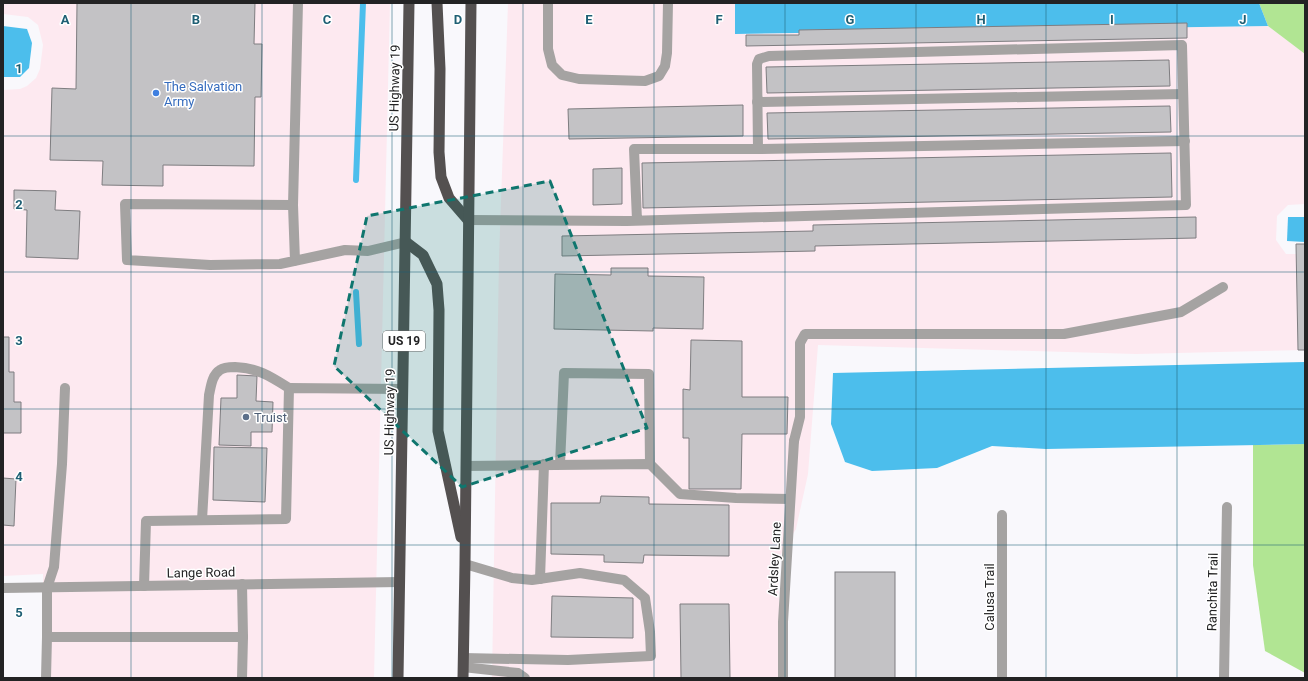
<svg xmlns="http://www.w3.org/2000/svg" width="1308" height="681" viewBox="0 0 1308 681" font-family="Roboto,sans-serif">
  <rect width="100%" height="100%" fill="#f9f8fc"/>
  <!-- commercial -->
  <g fill="#fde9f0">
    <polygon points="3,3 390,3 374,678 43,678 43,574 3,576 3,90 20,89 27,86 36,78 40,69 43,45 38,25 28,17 3,14"/>
    <polygon points="508,3 735,3 736,34 1268,26 1305,54 1305,204 1288,205 1277,216 1276,240 1286,254 1305,254 1305,350 1136,354 818,345 808,474 796,529 777,561 783,678 492,678 499,258"/>
  </g>
  <!-- green -->
  <g fill="#b1e593">
    <polygon points="1259,3 1305,3 1305,54 1268,26"/>
    <polygon points="1305,444 1305,673 1265,651 1253,565 1253,445"/>
  </g>
  <!-- water -->
  <g fill="#4cbeec">
    <polygon points="735,3 1259,3 1268,26 735,34"/>
    <polygon points="3,26 27,29 32,43 29,68 20,77 3,77"/>
    <polygon points="1288,217 1305,217 1305,242 1287,241"/>
    <polygon points="1305,362 1305,444 1046,449 992,446 937,468 872,471 845,462 831,424 833,373"/>
  </g>
  <g fill="none" stroke-linecap="round" stroke-linejoin="round">
    <!-- stream -->
    <g stroke="#4cbeec" stroke-width="6">
      <polyline points="356,180 363,3"/>
      <polyline points="356,292 359,344"/>
    </g>
  </g>
  <!-- building -->
  <g fill="#c3c2c5" stroke="#7e7d80">
    <polygon points="77,3 255,3 254,44 262,44 261,97 255,97 254,166 163,165 163,186 102,185 103,161 50,160 52,88 76,89"/>
    <polygon points="1187,23 1187,38 746,46 746,35 799,35 799,30"/>
    <polygon points="1169,60 1170,86 767,93 766,67"/>
    <polygon points="743,105 743,136 569,139 568,109"/>
    <polygon points="1170,106 1171,132 768,139 767,113"/>
    <polygon points="1171,153 1172,197 643,208 642,163"/>
    <polygon points="622,168 622,204 593,205 593,169"/>
    <polygon points="14,190 56,191 55,210 80,211 78,259 26,257 27,210 14,209"/>
    <polygon points="1196,217 1196,238 815,246 815,251 562,256 562,236 813,231 813,225"/>
    <polygon points="1296,244 1305,244 1305,350 1298,350"/>
    <polygon points="611,268 648,268 648,276 704,277 703,329 653,328 653,331 554,329 555,274 611,275"/>
    <polygon points="3,337 9,337 9,372 14,372 14,402 21,402 21,433 3,433"/>
    <polygon points="691,340 742,341 742,397 788,397 787,434 742,434 741,489 689,489 689,438 683,438 683,389 690,390"/>
    <polygon points="237,375 257,376 256,401 273,402 272,432 251,432 251,446 219,445 221,398 237,398"/>
    <polygon points="214,447 267,448 265,502 213,500"/>
    <polygon points="3,478 16,479 14,526 3,525"/>
    <polygon points="601,496 649,497 649,504 729,505 729,556 644,555 643,563 604,562 604,555 551,554 551,503 600,503"/>
    <rect x="835" y="572" width="60" height="106"/>
    <polygon points="552,596 633,598 633,638 551,637"/>
    <polygon points="680,604 729,604 730,678 681,678"/>
  </g>
  <g fill="none" stroke-linecap="round" stroke-linejoin="round">
    <!-- service -->
    <g stroke="#a5a3a2" stroke-width="10">
      <polyline points="548,3 548,49 552,65 562,75 579,79 645,81 659,76 665,66 667,53 668,3"/>
      <polyline points="757,102 1183,94"/>
      <polyline points="758,149 1185,141"/>
      <polyline points="293,205 298,3"/>
      <polyline points="468,220 627,221 1186,205 1182,45 769,56 759,59 757,64 758,149 634,149 637,220"/>
      <polyline points="295,261 293,205 125,204 127,260 210,265 280,264 345,250 368,251 406,242"/>
      <polyline points="65,388 62,464 54,567 47,588 47,637 243,637 242,584"/>
      <polyline points="794,441 800,417 800,343 805,334 1064,334 1181,312 1223,287"/>
      <polyline points="560,464 564,373 649,374 650,464"/>
      <polyline points="466,466 650,464 680,494 736,498 790,499"/>
      <path d="M202,520L209,395C211,386 212,375 220,370C224,367 230,367 235,367C258,368 270,376 289,388"/>
      <polyline points="540,579 544,464"/>
      <polyline points="144,586 146,521 286,519 289,388 403,389"/>
      <polyline points="463,658 568,660 651,656 650,632 645,598 624,580 580,573 532,580 512,578 465,564"/>
      <polyline points="463,667 518,673 525,678"/>
      <polyline points="46,678 47,637"/>
      <polyline points="242,678 243,637"/>
    </g>
    <!-- minor -->
    <g stroke="#a5a3a2" stroke-width="10">
      <polyline points="1002,515 1002,678"/>
      <polyline points="3,588 400,582"/>
      <polyline points="783,678 783,622 794,441"/>
      <polyline points="1224,678 1227,507"/>
    </g>
    <!-- trunk -->
    <g stroke="#545050" stroke-width="11">
      <polyline points="437,3 440,69 439,152 441,177 449,198 468,220"/>
      <polyline points="406,242 423,255 437,284 439,310 438,431 461,537"/>
      <polyline points="398,678 409,3"/>
      <polyline points="463,678 465,564 471,3"/>
    </g>
  </g>
  <!-- marked area -->
  <path fill="#0f766e" fill-opacity="0.2" stroke="#0f766e" stroke-width="3" stroke-dasharray="8 5" stroke-linejoin="round" d="M550,181L647,428L462,487L334,366L367,216Z"/>
  <!-- grid -->
  <path fill="none" stroke="#1e5f74" stroke-width="1" stroke-opacity="0.55" d="M131,3V678M262,3V678M392,3V678M523,3V678M654,3V678M785,3V678M916,3V678M1046,3V678M1177,3V678M3,136H1305M3,272H1305M3,409H1305M3,545H1305"/>
  <!-- markers -->
  <circle fill="#3f7fe0" stroke="#fff" stroke-width="1.5" cx="156" cy="93" r="4"/>
  <circle fill="#5c6f8a" stroke="#fff" stroke-width="1.5" cx="246" cy="417" r="4"/>
  <g text-anchor="middle" stroke-width="3" stroke-linejoin="round" paint-order="stroke">
    <!-- shield labels -->
    <rect fill="#fff" stroke="#656566" stroke-width="1" x="383" y="331" width="42" height="20" rx="3"/>
    <g font-size="12" font-weight="bold" fill="#232324">
      <text x="404" y="345">US 19</text>
    </g>
    <!-- shop labels -->
    <g font-size="13" fill="#366cbe" stroke="#fff" text-anchor="start">
      <text x="164" y="91">The Salvation<tspan x="164" dy="15">Army</tspan></text>
    </g>
    <!-- street labels -->
    <g font-size="13" fill="#232324" stroke="#fff">
      <text transform="translate(394 88) rotate(-89)" y="5">US Highway 19</text>
      <text transform="translate(389 412) rotate(-89)" y="5">US Highway 19</text>
      <text transform="translate(774 559) rotate(-87)" y="5">Ardsley Lane</text>
      <text transform="translate(201 572) rotate(-1)" y="5">Lange Road</text>
      <text transform="translate(1212 592) rotate(-89)" y="5">Ranchita Trail</text>
      <text transform="translate(989 597) rotate(-90)" y="5">Calusa Trail</text>
    </g>
    <!-- service labels -->
    <g font-size="13" fill="#4e5e75" stroke="#fff" text-anchor="start">
      <text x="254" y="422">Truist</text>
    </g>
  </g>
  <g font-size="13" text-anchor="middle" font-weight="bold" fill="#1e5f74" stroke="#fff" stroke-width="3" stroke-linejoin="round" paint-order="stroke">
    <text x="65" y="24">A</text>
    <text x="196" y="24">B</text>
    <text x="327" y="24">C</text>
    <text x="458" y="24">D</text>
    <text x="589" y="24">E</text>
    <text x="719" y="24">F</text>
    <text x="850" y="24">G</text>
    <text x="981" y="24">H</text>
    <text x="1112" y="24">I</text>
    <text x="1243" y="24">J</text>
    <text x="19" y="73">1</text>
    <text x="19" y="209">2</text>
    <text x="19" y="345">3</text>
    <text x="19" y="481">4</text>
    <text x="19" y="617">5</text>
  </g>
  <!-- border -->
  <rect width="1308" height="681" fill="none" stroke="#232324" stroke-width="8"/>
</svg>
